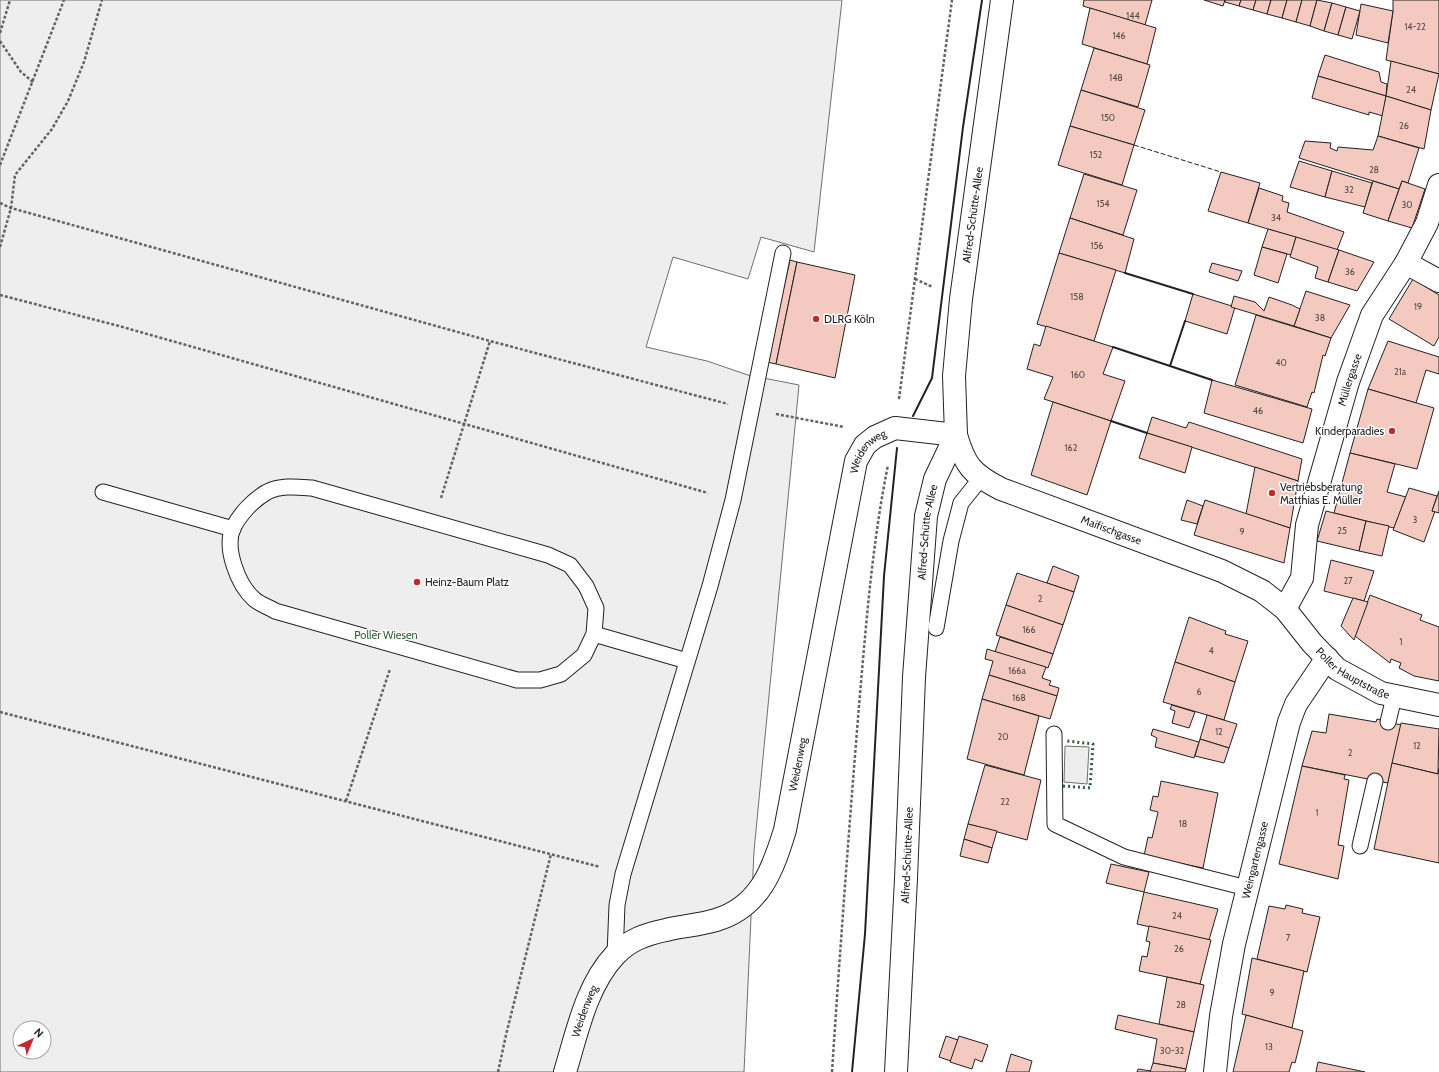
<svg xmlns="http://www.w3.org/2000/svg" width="1439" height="1072" viewBox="0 0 1439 1072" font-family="Cabin,sans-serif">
  <rect width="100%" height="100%" fill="#fff"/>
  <!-- green -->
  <path fill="#eee" stroke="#6f6f6f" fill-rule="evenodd" d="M0,0H842L814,252L761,237L748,279L673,257L646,347L707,361L748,375L799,385L754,851L744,1072H0ZM20,1028H44V1052H20Z"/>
  <!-- parking -->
  <polygon fill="#ededed" stroke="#6f6f6f" points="1065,746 1089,747 1087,784 1064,782"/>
  <!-- building -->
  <g fill="#f3c9c0" stroke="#222">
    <polygon points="1084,0 1152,0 1145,25 1083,6"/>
    <polygon points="1204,0 1225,0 1223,6"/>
    <polygon points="1225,0 1241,0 1239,6 1225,2"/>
    <polygon points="1241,0 1256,0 1253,10 1239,6"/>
    <polygon points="1256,0 1271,0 1267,14 1253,10"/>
    <polygon points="1271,0 1287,0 1282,18 1267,14"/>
    <polygon points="1287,0 1302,0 1296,22 1282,18"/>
    <polygon points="1302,0 1317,0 1310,26 1296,22"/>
    <polygon points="1317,0 1332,3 1324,31 1310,26"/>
    <polygon points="1393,0 1439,0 1439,74 1386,60 1393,11"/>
    <polygon points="1332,3 1346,7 1338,35 1324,31"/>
    <polygon points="1361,4 1393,11 1388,43 1356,35"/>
    <polygon points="1346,7 1360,11 1352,39 1338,35"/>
    <polygon points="1090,8 1156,28 1147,64 1082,44"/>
    <polygon points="1094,48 1150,65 1138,107 1081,90"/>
    <polygon points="1325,55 1379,72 1381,82 1387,84 1386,96 1318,76"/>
    <polygon points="1391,61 1439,74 1431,110 1386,96"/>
    <polygon points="1318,76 1386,96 1383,116 1369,112 1369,115 1312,98"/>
    <polygon points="1081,90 1145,110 1134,145 1070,126"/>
    <polygon points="1386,96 1431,110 1424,149 1378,136"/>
    <polygon points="1070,126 1134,145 1122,185 1058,165"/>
    <polygon points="1378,136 1419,148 1408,183 1402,181 1399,189 1299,158 1305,141 1331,143 1330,148 1337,151 1338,147 1373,150"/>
    <polygon points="1299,161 1332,171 1325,197 1290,187"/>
    <polygon points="1332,171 1372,183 1365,207 1325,197"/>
    <polygon points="1221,172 1260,183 1248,223 1208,211"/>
    <polygon points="1084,174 1137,190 1123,235 1070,218"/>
    <polygon points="1373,181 1399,189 1388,221 1363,213"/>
    <polygon points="1402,181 1425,189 1412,228 1388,221"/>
    <polygon points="1259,188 1283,196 1282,201 1289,203 1287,212 1344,232 1337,250 1248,223"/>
    <polygon points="1070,218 1134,239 1125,273 1059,253"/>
    <polygon points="1268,229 1296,237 1291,255 1262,247"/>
    <polygon points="1296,237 1339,250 1328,282 1315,278 1318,267 1290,257"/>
    <polygon points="1262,247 1287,254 1278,283 1254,275"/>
    <polygon points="1339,250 1374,262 1357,291 1328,282"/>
    <polygon points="1059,253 1116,270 1094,341 1037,324"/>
    <polygon points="790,260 797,262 776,364 767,362"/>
    <polygon points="797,262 855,275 835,378 776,364"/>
    <polygon points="1212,263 1242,271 1238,281 1209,272"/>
    <polygon points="1413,279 1439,295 1439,337 1434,346 1389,319"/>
    <polygon points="1306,291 1350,305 1331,338 1294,326"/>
    <polygon points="1193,294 1235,307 1227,334 1185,321"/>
    <polygon points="1234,296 1255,302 1264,311 1269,297 1292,305 1300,309 1294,326 1231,307"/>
    <polygon points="1256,315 1331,338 1325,356 1323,355 1314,393 1312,392 1307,407 1235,385"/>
    <polygon points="1046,326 1113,347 1103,374 1125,381 1111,421 1044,399 1053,377 1027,369 1034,344 1040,346"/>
    <polygon points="1388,341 1439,357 1439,374 1426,370 1416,403 1368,389"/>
    <polygon points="1212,380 1312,409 1303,443 1204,413"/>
    <polygon points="1368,389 1434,408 1417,469 1350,453"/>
    <polygon points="1053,402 1111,421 1087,495 1031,475"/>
    <polygon points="1152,417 1186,428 1189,422 1302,459 1298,481 1147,433"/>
    <polygon points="1147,433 1192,447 1185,473 1139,458"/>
    <polygon points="1350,453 1395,464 1387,492 1406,497 1394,528 1334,513"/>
    <polygon points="1255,467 1298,481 1290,528 1246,514"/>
    <polygon points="1409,488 1437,496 1432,511 1435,511 1424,542 1393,530"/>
    <polygon points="1439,491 1439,513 1432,511"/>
    <polygon points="1187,500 1203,506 1197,524 1181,520"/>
    <polygon points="1205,500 1290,528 1284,563 1194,535"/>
    <polygon points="1326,511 1366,521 1359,551 1317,541"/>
    <polygon points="1366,521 1389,526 1382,556 1359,551"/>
    <polygon points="1331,560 1374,571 1364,601 1324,591"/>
    <polygon points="1053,566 1079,576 1074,592 1047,583"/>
    <polygon points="1017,573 1074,592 1063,625 1006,605"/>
    <polygon points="1370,595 1422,615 1420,620 1439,627 1439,681 1414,676 1399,668 1401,663 1391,659 1390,663 1355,636"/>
    <polygon points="1353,598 1368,602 1354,640 1341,626"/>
    <polygon points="1006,605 1063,625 1053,654 996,635"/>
    <polygon points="1189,617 1226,631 1225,634 1248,641 1235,682 1175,662"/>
    <polygon points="1000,637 1053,654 1048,668 995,652"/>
    <polygon points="987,649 1046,667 1042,678 1051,681 1049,685 1059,688 1057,696 989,675 993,661 985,659"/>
    <polygon points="1175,662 1235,682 1224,720 1163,702"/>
    <polygon points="989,675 1057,696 1050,719 982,699"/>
    <polygon points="982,699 1039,716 1024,775 967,759"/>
    <polygon points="1172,705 1195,712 1189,728 1172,723 1175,711 1170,709"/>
    <polygon points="1329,714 1376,722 1377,719 1401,725 1388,783 1302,766 1312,731 1326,733"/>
    <polygon points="1207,715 1237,724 1229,748 1200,739"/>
    <polygon points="1401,723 1439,729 1438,774 1392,763"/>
    <polygon points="1153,729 1199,742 1194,758 1155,747 1157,738 1151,735"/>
    <polygon points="1200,739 1229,748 1224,763 1195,756"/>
    <polygon points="1392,763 1438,774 1439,768 1439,863 1374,849"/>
    <polygon points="985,765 1041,780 1027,840 968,824"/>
    <polygon points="1302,766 1345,775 1344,779 1349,780 1338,845 1344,846 1338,879 1279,864"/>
    <polygon points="1161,781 1218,793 1203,868 1144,856 1148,837 1152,838 1158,812 1150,810 1153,796 1158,797"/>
    <polygon points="968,824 997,831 992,848 964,839"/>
    <polygon points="964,839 992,848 988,863 960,856"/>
    <polygon points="1111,864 1149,872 1144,892 1106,883"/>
    <polygon points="1144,892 1218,909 1209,940 1137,924"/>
    <polygon points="1286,905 1303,909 1302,913 1320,917 1307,972 1257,959 1269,906 1285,909"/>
    <polygon points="1149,926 1211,940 1200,984 1139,971 1142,956 1147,957 1150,942 1146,941"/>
    <polygon points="1252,958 1304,971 1292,1028 1242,1014"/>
    <polygon points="1167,977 1204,985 1194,1032 1159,1024"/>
    <polygon points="1118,1015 1194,1032 1186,1069 1153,1063 1157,1039 1115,1029"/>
    <polygon points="1246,1015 1303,1031 1295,1063 1292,1062 1289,1072 1233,1072"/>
    <polygon points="946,1036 958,1040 951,1061 939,1057"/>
    <polygon points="959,1036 988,1045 982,1062 975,1059 972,1069 950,1062"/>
    <polygon points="1011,1054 1032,1061 1029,1072 1006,1072"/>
    <polygon points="1318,1062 1365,1072 1316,1072"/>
    <polygon points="1153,1063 1186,1069 1185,1072 1150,1072"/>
    <polygon points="1138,1069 1151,1071 1150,1072 1137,1072"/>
  </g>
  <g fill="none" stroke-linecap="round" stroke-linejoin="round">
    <defs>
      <g id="service">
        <polyline points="103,492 233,529"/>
        <polyline points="936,628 951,541 961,503 981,478"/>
        <path d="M594,634L584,655L561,674L540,680H517L275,611C269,607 259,604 254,599C238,585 224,548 233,528C240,514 253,500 267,492C281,485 297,487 312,488L548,555L570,565L586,586L596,608L594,634L687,661"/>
        <polyline points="1388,722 1394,697"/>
        <polyline points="1054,734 1055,824 1124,857 1247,888"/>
        <polyline points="1360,846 1375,781"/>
        <polyline points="615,955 617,905 623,874 710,586 733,500 783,253"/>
      </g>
      <g id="minor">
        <polyline points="1406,263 1439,281"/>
        <path id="s1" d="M956,435C965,466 972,474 1001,489L1222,571L1262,591L1285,609L1312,643L1337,669L1381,693L1439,705"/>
        <path id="s2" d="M1285,609L1302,578L1307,525L1348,382L1372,315L1406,263L1427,223L1439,185"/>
        <path id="s3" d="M565,1072C577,1033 586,986 615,955C629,940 646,934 666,930C682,926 700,925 716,920C760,907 773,869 785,830L856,461L865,445L875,437L895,428L956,435"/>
        <path id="s4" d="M896,1072L906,879L914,677L926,516L935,479L956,435L954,376L961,299L1002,0"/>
        <path id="s5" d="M1215,1072L1221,1016L1234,944L1289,722L1296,704L1327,658"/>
      </g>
    </defs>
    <!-- service casing -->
    <use href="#service" stroke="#222" stroke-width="17"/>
    <!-- minor casing -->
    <use href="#minor" stroke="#222" stroke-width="24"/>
    <!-- path -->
    <g stroke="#646464" stroke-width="2.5" stroke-dasharray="3 2" stroke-linecap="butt">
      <polyline points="0,33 10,0"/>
      <polyline points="0,41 21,72 33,82"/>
      <polyline points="0,165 64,0"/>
      <polyline points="0,203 11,208 490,341 728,404"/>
      <polyline points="0,247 11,208 15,175 52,129 68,101 84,62 102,0"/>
      <polyline points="915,279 933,287"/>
      <polyline points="0,295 119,326 708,493"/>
      <polyline points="899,399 952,0"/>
      <polyline points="776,414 844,427"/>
      <polyline points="441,498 490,341"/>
      <polyline points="0,712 600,867"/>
      <polyline points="346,801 390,669"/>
      <polyline points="498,1072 506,1035 551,854"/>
      <path d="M832,1072C840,950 849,828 859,706C866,626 872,544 888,465"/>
    </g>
    <!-- service -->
    <use href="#service" stroke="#fff" stroke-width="15"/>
    <!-- minor -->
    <use href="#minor" stroke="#fff" stroke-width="22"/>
    <!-- hedge -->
    <polyline stroke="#2f5e38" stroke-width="3" stroke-dasharray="2 3" stroke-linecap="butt" points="1063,786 1090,788 1093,744 1067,741"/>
    <!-- fence -->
    <polyline stroke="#222" stroke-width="1" stroke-dasharray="5 2" stroke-linecap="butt" points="1134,145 1221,172"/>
    <!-- wall -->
    <g stroke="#222" stroke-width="2">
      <polyline points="1125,273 1193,294"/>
      <polyline points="1185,321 1170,366 1212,380"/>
      <polyline points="1113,347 1170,366"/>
      <polyline points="913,416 932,378 963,127 982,0"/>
      <polyline points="1111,421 1147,433"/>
      <polyline points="852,1072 865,934 884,576 897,448"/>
    </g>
  </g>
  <!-- markers -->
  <g fill="#c62828" stroke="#fff" stroke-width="1.5">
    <circle cx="816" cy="319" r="4"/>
    <circle cx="1392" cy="431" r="4"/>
    <circle cx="1272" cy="493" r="4"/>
    <circle cx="417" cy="582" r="4"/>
  </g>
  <g text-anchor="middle" stroke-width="3" stroke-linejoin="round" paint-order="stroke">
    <!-- number labels -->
    <g font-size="9" fill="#564c4a">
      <text x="1133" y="19">144</text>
      <text x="1415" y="30">14-22</text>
      <text x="1119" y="39">146</text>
      <text x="1116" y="81">148</text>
      <text x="1411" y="93">24</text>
      <text x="1108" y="121">150</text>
      <text x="1404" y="129">26</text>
      <text x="1096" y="158">152</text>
      <text x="1374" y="173">28</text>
      <text x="1349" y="193">32</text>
      <text x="1103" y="207">154</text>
      <text x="1407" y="208">30</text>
      <text x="1276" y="221">34</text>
      <text x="1097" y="249">156</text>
      <text x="1350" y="275">36</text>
      <text x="1077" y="300">158</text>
      <text x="1418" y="310">19</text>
      <text x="1320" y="321">38</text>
      <text x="1281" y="366">40</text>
      <text x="1400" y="375">21a</text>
      <text x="1078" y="378">160</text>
      <text x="1258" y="414">46</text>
      <text x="1071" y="451">162</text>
      <text x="1415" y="523">3</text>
      <text x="1342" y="534">25</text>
      <text x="1242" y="535">9</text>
      <text x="1348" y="584">27</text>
      <text x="1040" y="602">2</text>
      <text x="1029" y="633">166</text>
      <text x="1401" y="645">1</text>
      <text x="1211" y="654">4</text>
      <text x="1017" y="674">166a</text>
      <text x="1199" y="695">6</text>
      <text x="1019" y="701">168</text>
      <text x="1219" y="735">12</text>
      <text x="1003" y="740">20</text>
      <text x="1417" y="749">12</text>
      <text x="1350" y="756">2</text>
      <text x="1005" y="805">22</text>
      <text x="1317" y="816">1</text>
      <text x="1183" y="827">18</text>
      <text x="1177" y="919">24</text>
      <text x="1288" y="941">7</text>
      <text x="1179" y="952">26</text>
      <text x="1272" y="996">9</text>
      <text x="1181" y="1008">28</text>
      <text x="1269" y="1050">13</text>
      <text x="1172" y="1054">30-32</text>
    </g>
    <!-- street labels -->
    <g font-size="11" fill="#222" stroke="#fff">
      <text dy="4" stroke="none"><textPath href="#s4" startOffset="865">Alfred-Schütte-Allee</textPath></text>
      <text dy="4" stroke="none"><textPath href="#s2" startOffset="240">Müllergasse</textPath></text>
      <text dy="4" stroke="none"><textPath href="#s3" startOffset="747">Weidenweg</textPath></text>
      <text dy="4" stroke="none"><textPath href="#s1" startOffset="191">Maifischgasse</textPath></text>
      <text dy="4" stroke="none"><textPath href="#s4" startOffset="541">Alfred-Schütte-Allee</textPath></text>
      <text dy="4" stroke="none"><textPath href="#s1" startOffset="478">Poller Hauptstraße</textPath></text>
      <text dy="4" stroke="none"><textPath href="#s3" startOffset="423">Weidenweg</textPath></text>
      <text dy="4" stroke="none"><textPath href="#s4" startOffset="217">Alfred-Schütte-Allee</textPath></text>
      <text dy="4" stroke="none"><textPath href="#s5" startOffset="216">Weingartengasse</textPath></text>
      <text dy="4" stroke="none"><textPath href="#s3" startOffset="64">Weidenweg</textPath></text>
    </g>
    <!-- poi labels -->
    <g font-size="11" fill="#222" stroke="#fff" text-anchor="start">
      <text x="824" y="323">DLRG Köln</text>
      <text x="1384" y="435" text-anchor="end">Kinderparadies</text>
      <text x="1280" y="491">Vertriebsberatung<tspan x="1280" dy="13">Matthias E. Müller</tspan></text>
      <text x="425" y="586">Heinz-Baum Platz</text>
    </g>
    <!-- park labels -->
    <g font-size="11" fill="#2f5e38" stroke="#fff">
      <text x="386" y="639">Poller Wiesen</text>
    </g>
  </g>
  <!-- north arrow -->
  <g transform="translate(32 1040) rotate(44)"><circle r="19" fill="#ffffff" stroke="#a7a7a7"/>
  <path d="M0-3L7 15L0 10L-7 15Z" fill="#c62828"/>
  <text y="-6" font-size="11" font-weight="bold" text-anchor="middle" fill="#222222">N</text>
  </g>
</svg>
